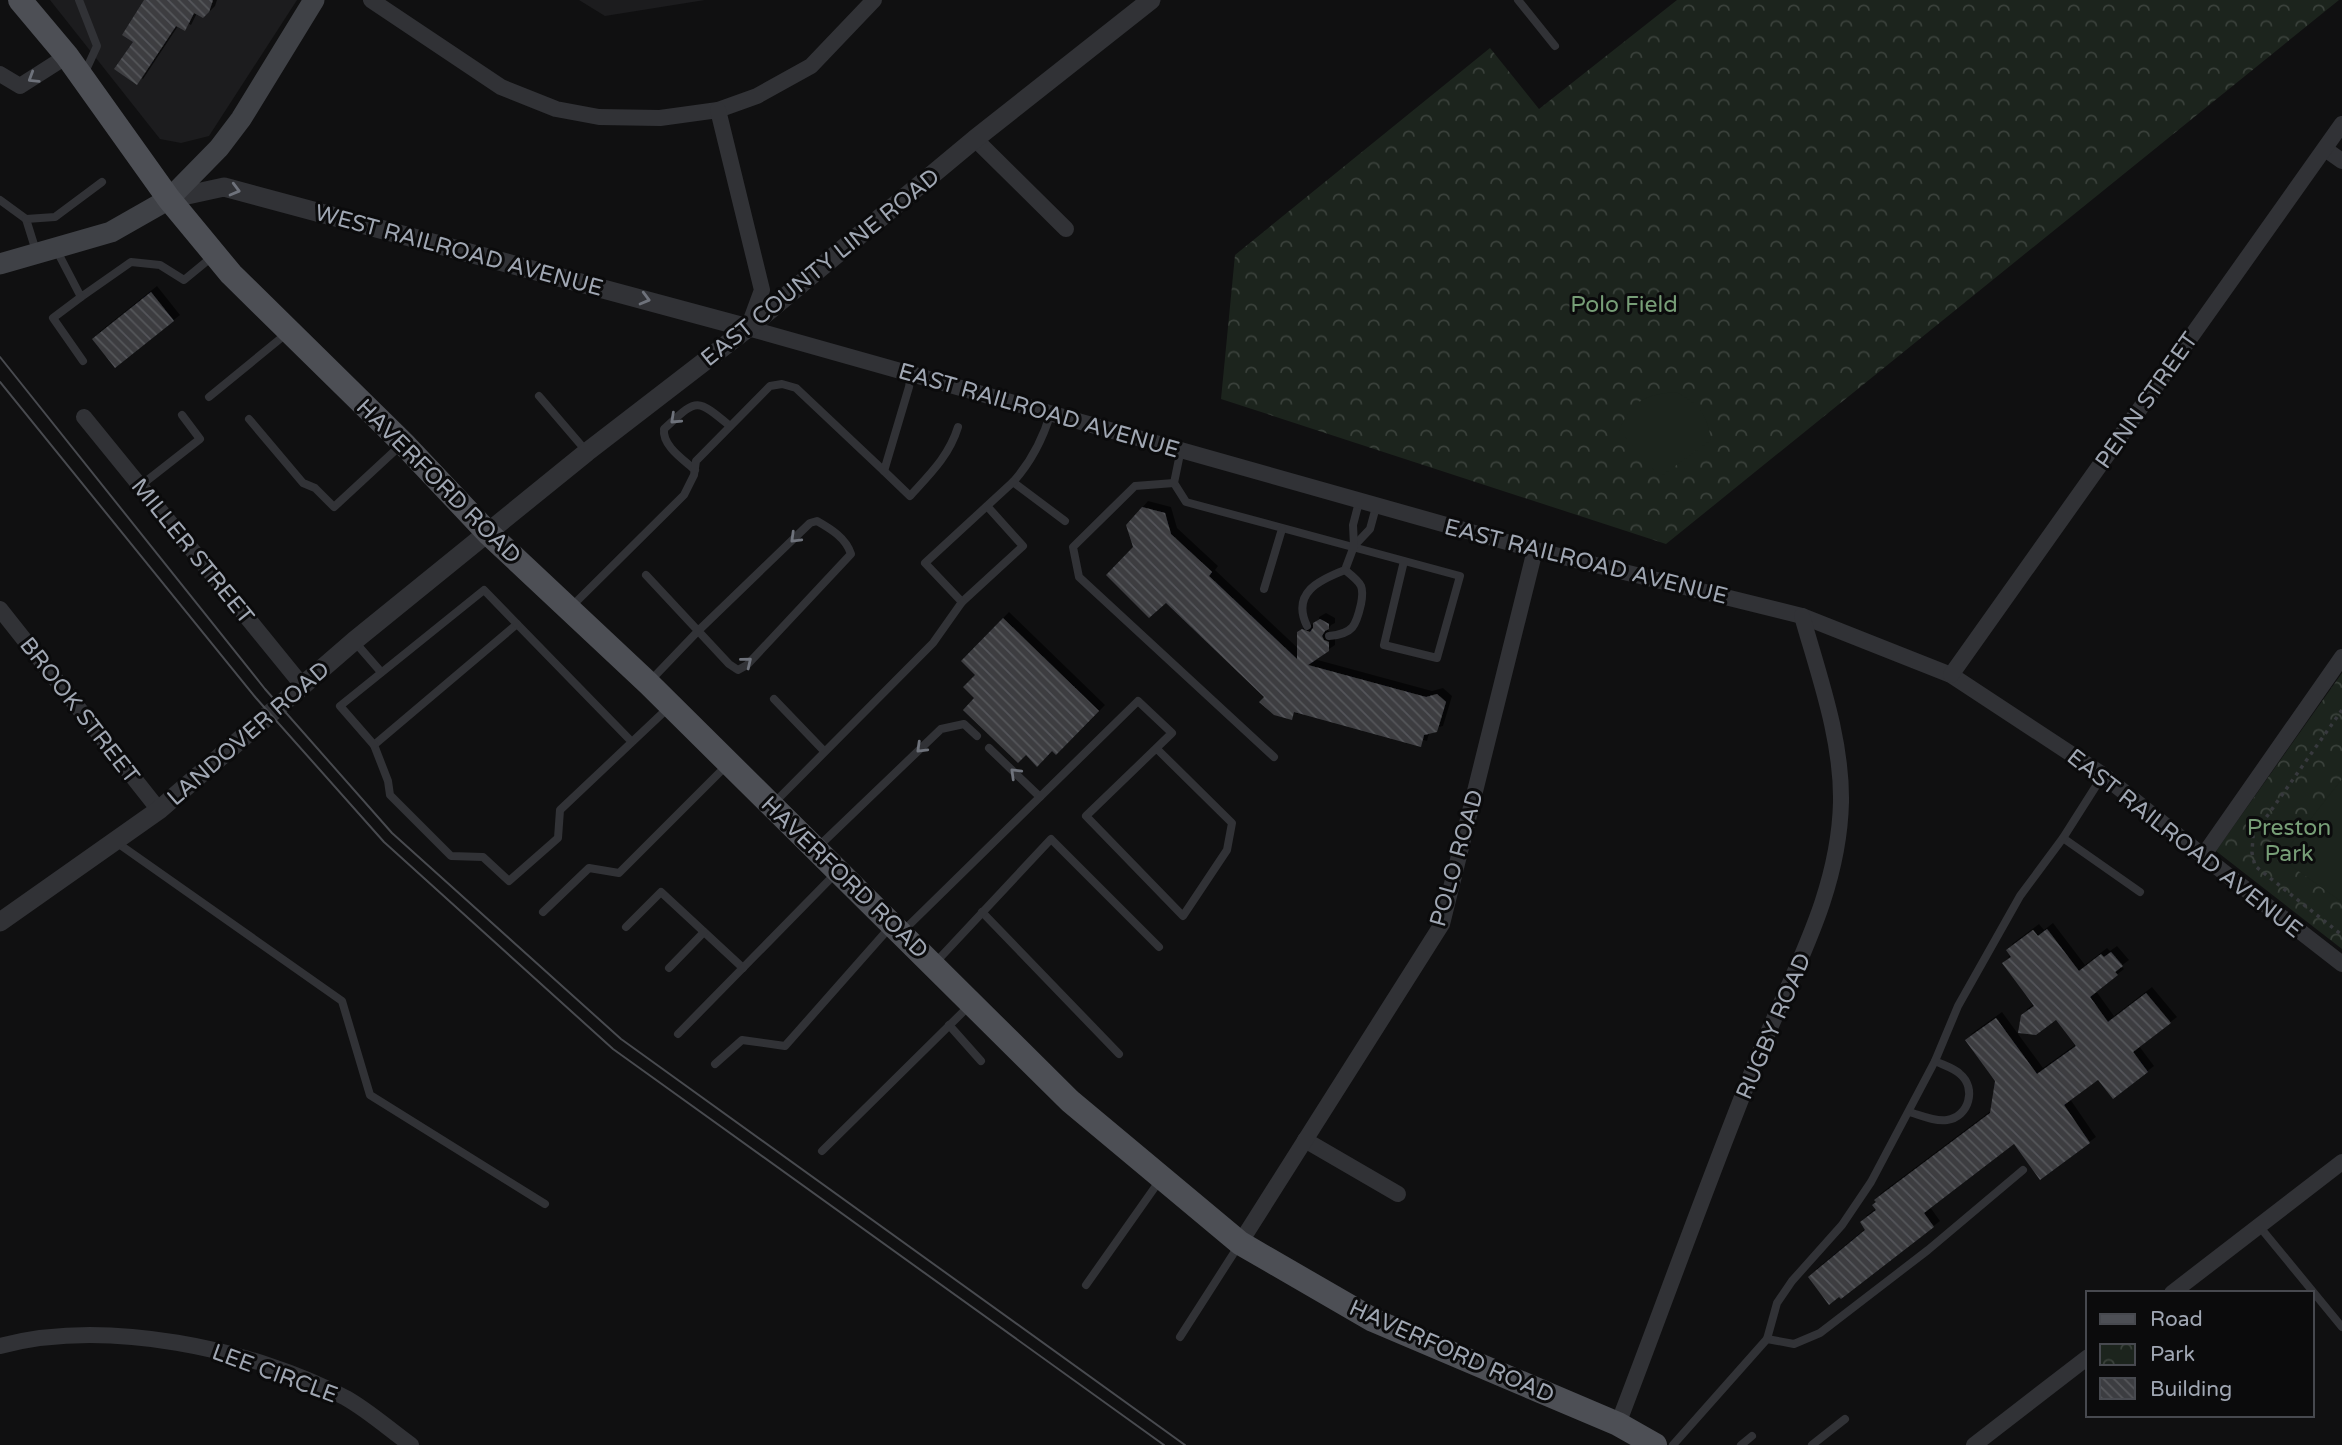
<svg xmlns="http://www.w3.org/2000/svg" width="2342" height="1445" viewBox="0 0 2342 1445" font-family="'Varela Round',sans-serif">
  <defs>
    <pattern id="park-crowns" width="20" height="18" patternUnits="userSpaceOnUse" patternTransform="scale(1.75)"><rect width="20" height="18" fill="#1c241d"/><path d="M2 6a3 3 0 1 1 6 0M12 15a3 3 0 1 1 6 0" fill="none" stroke="#3a413b"/></pattern>
    <pattern id="building-back-hatch" width="6" height="6" patternUnits="userSpaceOnUse" patternTransform="scale(1.75)"><rect width="6" height="6" fill="#3c3d41"/><path d="M-1 5l2 2M0 0l6 6M5-1l2 2" fill="none" stroke="#55565a"/></pattern>
    <filter id="shadow"><feDropShadow dx="6" dy="-6" stdDeviation="0" flood-color="#0009"/></filter>
  </defs>
  <rect width="100%" height="100%" fill="#101011"/>
  <!-- built -->
  <g fill="#1c1c1e">
    <polygon points="50,0 297,0 209,136 181,143 160,139"/>
    <polygon points="579,0 705,0 605,16"/>
  </g>
  <!-- park -->
  <g fill="url(#park-crowns)">
    <polygon points="1677,0 2339,0 1666,544 1221,399 1235,255 1490,48 1539,109"/>
    <polygon points="2342,673 2342,949 2216,851"/>
  </g>
  <!-- garden -->
  <g fill="#1c241d">
    <path d="M1676,392C1699,404 1707,414 1711,440L1660,477L1619,430C1633,400 1644,395 1676,392Z"/>
    <polygon points="2342,779 2342,902 2280,858"/>
  </g>
  <!-- building -->
  <g fill="url(#building-back-hatch)" filter="url(#shadow)">
    <polygon points="144,0 213,0 209,12 203,18 194,13 185,31 176,26 137,85 114,69 133,42 122,35"/>
    <polygon points="151,292 174,321 115,368 92,339"/>
    <polygon points="1142,507 1165,513 1171,534 1212,572 1209,576 1297,659 1297,632 1302,629 1310,632 1313,628 1313,623 1320,619 1329,624 1329,629 1325,631 1322,636 1324,640 1329,642 1329,651 1308,665 1426,697 1437,694 1446,702 1437,732 1424,735 1421,747 1294,712 1292,720 1274,715 1259,702 1264,697 1166,603 1149,618 1106,575 1133,547 1126,525"/>
    <polygon points="1003,618 1099,711 1056,755 1052,751 1037,767 1026,755 1018,763 963,710 974,698 963,687 975,675 961,661"/>
    <polygon points="2047,929 2079,971 2101,954 2104,957 2111,952 2123,966 2115,972 2118,975 2090,997 2108,1022 2146,993 2171,1023 2133,1052 2148,1072 2113,1099 2098,1080 2064,1105 2090,1143 2040,1180 2014,1144 1924,1213 1934,1227 1841,1299 1839,1297 1829,1305 1808,1277 1865,1230 1860,1222 1876,1210 1872,1205 1876,1202 1874,1200 1990,1113 1995,1081 1965,1040 1996,1018 2037,1074 2076,1046 2056,1020 2036,1035 2018,1033 2021,1015 2034,1006 2002,963 2011,957 2006,950 2033,930 2038,936"/>
  </g>
  <g fill="none" stroke-linecap="round" stroke-linejoin="round">
    <!-- path -->
    <polyline stroke="#37393d" stroke-width="3.5" stroke-dasharray="3.5 5" stroke-linecap="butt" points="2342,710 2253,836 2252,853 2255,866 2342,935"/>
    <!-- service -->
    <g stroke="#313236" stroke-width="8">
      <polyline points="79,0 97,46 85,72"/>
      <polyline points="1518,0 1555,46"/>
      <polyline points="0,200 26,219 36,251"/>
      <polyline points="26,219 55,217 102,182"/>
      <polyline points="57,251 81,297 131,262 160,265 184,280 212,257"/>
      <polyline points="81,297 53,318 83,361"/>
      <polyline points="539,396 587,452"/>
      <polyline points="209,397 286,334"/>
      <path d="M1051,412C1043,439 1032,461 1013,482L1065,521"/>
      <polyline points="249,419 303,483 315,488 334,507 401,445"/>
      <polyline points="1181,449 1174,483 1186,502 1460,576 1437,658 1384,645 1404,561"/>
      <path d="M695,470C684,460 662,446 664,429C697,399 695,397 730,426"/>
      <path d="M884,471L910,496C930,474 949,456 958,427"/>
      <polyline points="1174,483 1135,486 1073,547 1079,577 1274,757"/>
      <polyline points="140,486 200,439 182,415"/>
      <polyline points="987,506 1023,546 962,602 925,563 1013,482"/>
      <polyline points="1354,546 1370,529 1376,507"/>
      <path d="M646,575L729,664L738,670L747,665L851,554C846,538 831,529 817,521L810,523L698,631L651,680"/>
      <polyline points="1264,589 1282,529"/>
      <polyline points="571,607 684,495 694,475 696,461 770,386 782,384 796,388 884,471 909,387 911,374"/>
      <path d="M1307,626C1291,593 1319,580 1345,570L1354,546L1353,525L1359,502"/>
      <path d="M1329,636C1353,634 1356,626 1361,604C1362,599 1363,591 1361,586C1359,581 1350,574 1345,570"/>
      <polyline points="354,641 381,672"/>
      <polyline points="774,699 824,751"/>
      <polyline points="632,742 517,624 374,745 388,781 390,795 451,856 483,857 509,881 558,838 560,810 668,708"/>
      <polyline points="374,745 340,706 484,590 517,624"/>
      <polyline points="989,748 1040,797"/>
      <polyline points="773,804 933,643 962,602"/>
      <polyline points="2063,838 2140,892"/>
      <polyline points="116,842 342,1001 370,1095 545,1204"/>
      <polyline points="819,846 941,729 964,724 977,736"/>
      <polyline points="543,912 589,868 619,873 727,765"/>
      <polyline points="982,912 1119,1054"/>
      <polyline points="626,927 661,892 743,968"/>
      <polyline points="902,932 1138,701 1172,733 1086,816 1183,916 1227,850 1232,823 1157,749"/>
      <polyline points="936,962 1051,839 1159,947"/>
      <polyline points="669,968 704,932"/>
      <polyline points="949,1025 981,1061"/>
      <polyline points="678,1034 837,872"/>
      <polyline points="715,1064 742,1040 785,1046 891,926"/>
      <path d="M1909,1112C1920,1115 1935,1122 1947,1120C1969,1117 1977,1088 1960,1074C1954,1068 1943,1065 1935,1061"/>
      <polyline points="822,1151 970,1005"/>
      <polyline points="2259,1226 2342,1327"/>
      <polyline points="1086,1285 1160,1180"/>
      <polyline points="1180,1337 1239,1245"/>
      <polyline points="1767,1339 1794,1344 1820,1333 1928,1250 2023,1170"/>
      <polyline points="1673,1445 1767,1339 1777,1303 1792,1281 1842,1225 1871,1182 1935,1061 1958,1006 2020,896 2063,838 2103,775"/>
      <polyline points="1741,1445 1752,1436"/>
      <polyline points="1812,1445 1845,1419"/>
    </g>
    <!-- minor -->
    <g stroke="#313236" stroke-width="16">
      <polyline points="371,0 501,87 556,109 599,117 660,118 718,110 757,96 811,66 874,0"/>
      <polyline points="0,74 20,86 67,56"/>
      <polyline points="718,110 762,290 748,328 1535,550 1802,616 1951,675 2103,775 2203,856 2342,964"/>
      <polyline points="975,139 1066,229"/>
      <polyline points="2325,149 2342,161"/>
      <polyline points="84,417 302,685"/>
      <polyline points="0,609 159,810"/>
      <polyline points="1951,675 2342,124"/>
      <polyline points="2203,856 2342,657"/>
      <polyline points="1305,1140 1398,1194"/>
      <polyline points="1240,1243 1442,924 1535,550"/>
      <polyline points="2172,1293 2342,1162"/>
      <path d="M0,1346C105,1318 252,1348 346,1398C369,1411 390,1430 411,1445"/>
      <path d="M1618,1424C1666,1299 1711,1172 1762,1047C1795,967 1839,892 1841,802C1842,739 1819,676 1802,616"/>
      <polyline points="1974,1445 2088,1357"/>
    </g>
    <!-- tertiary -->
    <g stroke="#313236" stroke-width="19">
      <polyline points="169,199 224,187 748,328"/>
      <polyline points="0,922 159,810 354,641 587,452 748,328 975,139 1151,0"/>
    </g>
    <!-- secondary -->
    <polyline stroke="#3f4146" stroke-width="21" points="0,264 111,232 169,199 219,148 241,119 314,0"/>
    <!-- primary -->
    <polyline stroke="#4d4f55" stroke-width="24" points="20,0 67,56 169,199 231,274 403,443 489,534 648,683 1070,1101 1240,1243 1373,1320 1618,1424 1655,1445"/>
    <!-- tram -->
    <g stroke="#484a4f" stroke-width="2">
      <polyline points="0,357 265,689 392,833 621,1039 1185,1445"/>
      <polyline points="0,382 256,698 384,842 613,1049 1164,1445"/>
    </g>
  </g>
  <!-- one-way arrows -->
  <defs><path id="oneway-chevron" d="M-2-3.5L2.5 0L-2 3.5" fill="none" stroke-width="1.6" stroke-linecap="round" stroke-linejoin="round" transform="scale(1.75)"/></defs>
  <g stroke="#6e727b">
    <use href="#oneway-chevron" transform="translate(33 78) rotate(148)"/>
    <use href="#oneway-chevron" transform="translate(235 190) rotate(15)"/>
    <use href="#oneway-chevron" transform="translate(645 299) rotate(15)"/>
    <use href="#oneway-chevron" transform="translate(675 419) rotate(137)"/>
    <use href="#oneway-chevron" transform="translate(795 538) rotate(136)"/>
    <use href="#oneway-chevron" transform="translate(747 662) rotate(-39)"/>
    <use href="#oneway-chevron" transform="translate(921 748) rotate(136)"/>
    <use href="#oneway-chevron" transform="translate(1015 773) rotate(-136)"/>
  </g>
  <g text-anchor="middle" stroke-width="6" stroke-linejoin="round" paint-order="stroke">
    <!-- street labels -->
    <g font-size="23" fill="#a0a7b3" stroke="#0b0b0c">
      <text transform="translate(459 250) rotate(15)" y="8">WEST RAILROAD AVENUE</text>
      <text transform="translate(820 267) rotate(-39)" y="8">EAST COUNTY LINE ROAD</text>
      <text transform="translate(2146 400) rotate(-55)" y="8">PENN STREET</text>
      <text transform="translate(1039 410) rotate(16)" y="8">EAST RAILROAD AVENUE</text>
      <text transform="translate(439 481) rotate(45)" y="8">HAVERFORD ROAD</text>
      <text transform="translate(193 551) rotate(51)" y="8">MILLER STREET</text>
      <text transform="translate(1586 561) rotate(14)" y="8">EAST RAILROAD AVENUE</text>
      <text transform="translate(80 710) rotate(52)" y="8">BROOK STREET</text>
      <text transform="translate(248 733) rotate(-41)" y="8">LANDOVER ROAD</text>
      <text transform="translate(2185 843) rotate(38)" y="8">EAST RAILROAD AVENUE</text>
      <text transform="translate(1456 858) rotate(-74)" y="8">POLO ROAD</text>
      <text transform="translate(845 877) rotate(44)" y="8">HAVERFORD ROAD</text>
      <text transform="translate(1773 1026) rotate(-67)" y="8">RUGBY ROAD</text>
      <text transform="translate(1452 1351) rotate(24)" y="8">HAVERFORD ROAD</text>
      <text transform="translate(275 1373) rotate(20)" y="8">LEE CIRCLE</text>
    </g>
    <!-- park labels -->
    <g font-size="23" fill="#779e77" stroke="#0b0b0c">
      <text x="1624" y="312">Polo Field</text>
      <text x="2289" y="835">Preston<tspan x="2289" dy="26">Park</tspan></text>
    </g>
  </g>
  <!-- legend -->
  <rect x="2086" y="1291" width="228" height="126" fill="#0b0b0c" stroke="#47494f" stroke-width="2"/>
  <rect x="2100" y="1314" width="35" height="10" fill="#4d4f55" stroke="#47494f" stroke-width="2"/>
  <text x="2150" y="1326" font-size="21" fill="#a0a7b3">Road</text>
  <rect x="2100" y="1344" width="35" height="21" fill="url(#park-crowns)" stroke="#47494f" stroke-width="2"/>
  <text x="2150" y="1361" font-size="21" fill="#a0a7b3">Park</text>
  <rect x="2100" y="1378" width="35" height="21" fill="url(#building-back-hatch)" stroke="#47494f" stroke-width="2"/>
  <text x="2150" y="1396" font-size="21" fill="#a0a7b3">Building</text>
</svg>
